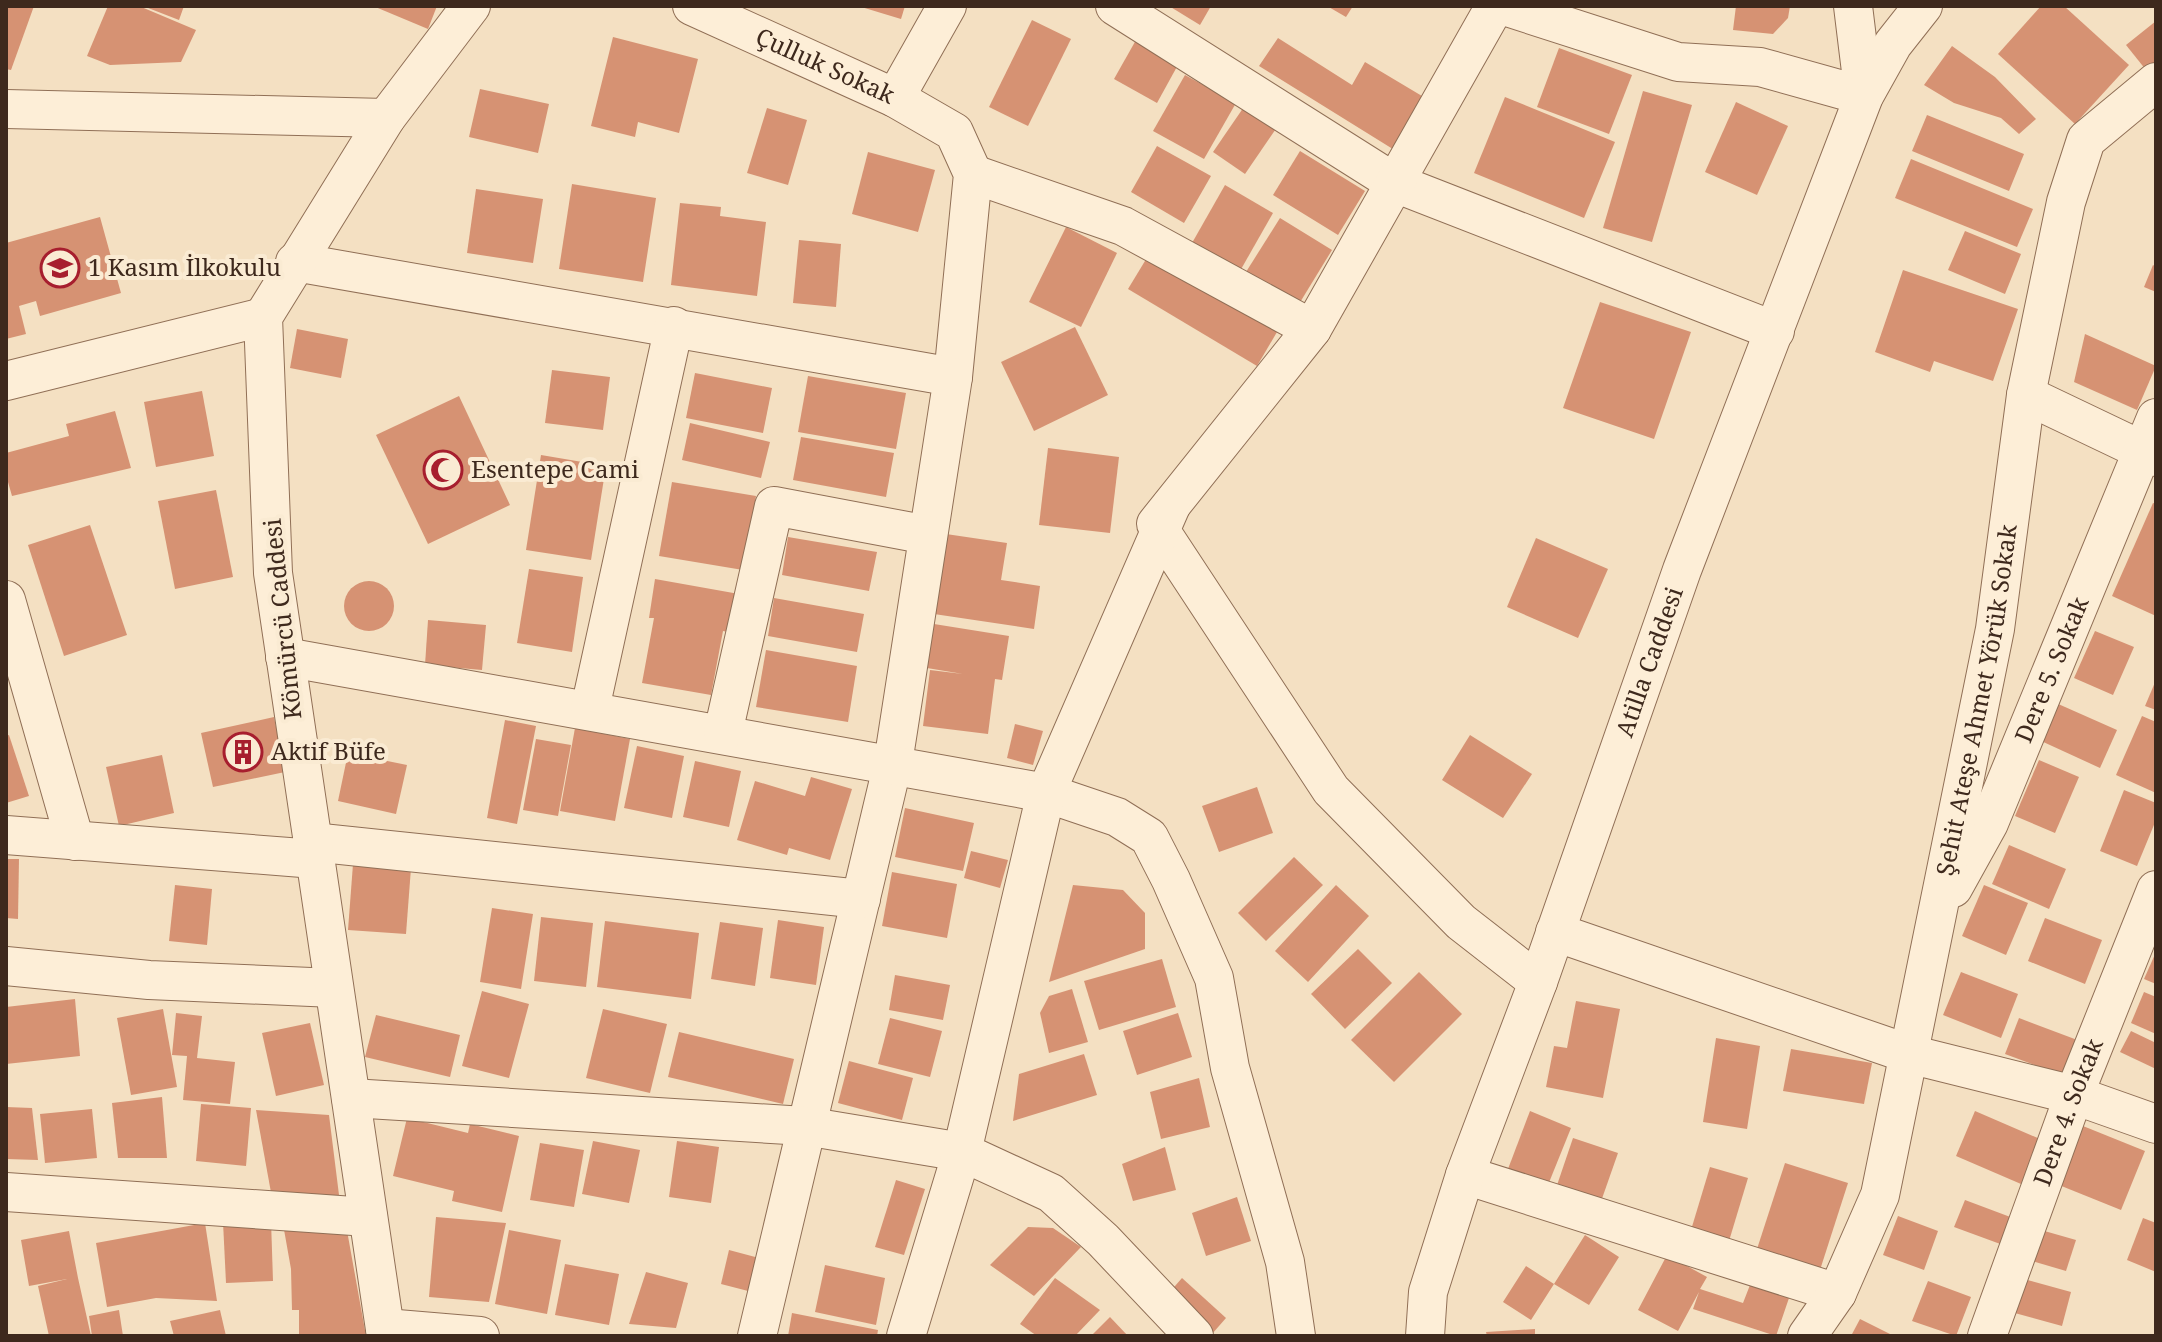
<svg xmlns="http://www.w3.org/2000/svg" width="2162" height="1342" viewBox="0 0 2162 1342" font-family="'Noto Serif',serif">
  <rect width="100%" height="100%" fill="#f4e0c2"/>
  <!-- building -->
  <g fill="#d69273">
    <polygon points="6,6 34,6 11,70 6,69"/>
    <polygon points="108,6 139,6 196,30 181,62 110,65 87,56"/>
    <polygon points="143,6 184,6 179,20"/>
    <polygon points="373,6 437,6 428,29"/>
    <polygon points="858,6 905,6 901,19"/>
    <polygon points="1169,6 1211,6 1200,25"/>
    <polygon points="1327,6 1353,6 1346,17"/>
    <polygon points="1736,6 1790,6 1788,18 1773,34 1733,30"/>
    <polygon points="2041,6 2064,6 2129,65 2075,124 1998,54"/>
    <polygon points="1032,20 1071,39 1028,126 989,107"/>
    <polygon points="2156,21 2156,69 2150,75 2126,45"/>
    <polygon points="613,37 698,59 679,133 638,122 635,137 591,126"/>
    <polygon points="1278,38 1352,85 1365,62 1427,99 1396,151 1259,66"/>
    <polygon points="1136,40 1179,63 1157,103 1114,79"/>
    <polygon points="1952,46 1995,77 2036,119 2019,134 2001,118 1954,103 1924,85"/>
    <polygon points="1559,48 1632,75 1609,134 1537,107"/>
    <polygon points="1185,75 1236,103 1204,159 1153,131"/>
    <polygon points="480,89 549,104 538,153 469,137"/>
    <polygon points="1643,91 1692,105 1652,242 1603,228"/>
    <polygon points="1505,97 1615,142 1584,218 1474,173"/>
    <polygon points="1250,98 1282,120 1245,174 1213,152"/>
    <polygon points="1736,102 1788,126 1757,195 1705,172"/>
    <polygon points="767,108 807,120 788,185 747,173"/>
    <polygon points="1927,115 2024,154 2009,191 1912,151"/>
    <polygon points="1157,146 1211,176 1184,223 1131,192"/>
    <polygon points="1300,151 1365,191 1338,235 1273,195"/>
    <polygon points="868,152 935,170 918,232 852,214"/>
    <polygon points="1911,159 2033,209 2017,247 1895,198"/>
    <polygon points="572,184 656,198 643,282 559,269"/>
    <polygon points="1225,185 1273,213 1240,271 1192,243"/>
    <polygon points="476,189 543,199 533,263 467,253"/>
    <polygon points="680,203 721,207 720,216 766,222 757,296 671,285"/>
    <polygon points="100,217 121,293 40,316 36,301 19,306 26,334 6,339 6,243"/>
    <polygon points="1280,218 1332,250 1299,304 1246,272"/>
    <polygon points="1066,227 1117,253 1081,327 1029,302"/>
    <polygon points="1965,231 2021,254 2005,294 1948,270"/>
    <polygon points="799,240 841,244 836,307 793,303"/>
    <polygon points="1148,256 1277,332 1257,366 1128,289"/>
    <polygon points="2153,265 2156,267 2156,292 2144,287"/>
    <polygon points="1903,270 2018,309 1993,381 1934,361 1930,372 1875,352"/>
    <polygon points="1600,302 1691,332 1654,439 1563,408"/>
    <polygon points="1075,327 1108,395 1034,431 1001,362"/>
    <polygon points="297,329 348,339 341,378 290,368"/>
    <polygon points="2085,334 2156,366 2137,410 2074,382"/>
    <polygon points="552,370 610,377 603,430 545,423"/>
    <polygon points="695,373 772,388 763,433 686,418"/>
    <polygon points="808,376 906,393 896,449 798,432"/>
    <polygon points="202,391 214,456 156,467 144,402"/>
    <polygon points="459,396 510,505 428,544 376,435"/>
    <polygon points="115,411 131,468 12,496 6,475 6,453 69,436 66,424"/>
    <polygon points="690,423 770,442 761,478 682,460"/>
    <polygon points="801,437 894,453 886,497 793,480"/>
    <polygon points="1048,448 1119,457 1110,533 1039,525"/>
    <polygon points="541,455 606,466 591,560 526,550"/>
    <polygon points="672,482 756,496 743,570 659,556"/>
    <polygon points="216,490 233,577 175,589 158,501"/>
    <polygon points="2153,503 2156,504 2156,616 2112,596"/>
    <polygon points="90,525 127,635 64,656 28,545"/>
    <polygon points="946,534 1007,543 1001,580 1040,586 1034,629 934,614"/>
    <polygon points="788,537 877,552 869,591 782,575"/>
    <polygon points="1536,538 1608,569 1578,638 1507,607"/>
    <polygon points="529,569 583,577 572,652 517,643"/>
    <polygon points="655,579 739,594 733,633 723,631 711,695 642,683 654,618 649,618"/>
    <circle cx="369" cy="606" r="25"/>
    <polygon points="774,598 864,614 857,652 768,636"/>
    <polygon points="428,620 486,625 482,670 425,665"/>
    <polygon points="934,624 1009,636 1002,680 995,679 988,734 923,726 930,670 963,674 927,668"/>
    <polygon points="2095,631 2134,647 2113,695 2074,678"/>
    <polygon points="766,650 857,666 848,722 756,707"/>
    <polygon points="2156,680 2156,710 2145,706"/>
    <polygon points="2056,703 2117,730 2100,768 2039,740"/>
    <polygon points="2142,716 2156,722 2156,793 2116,775"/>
    <polygon points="274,717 285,772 213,787 201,733"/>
    <polygon points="505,720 536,726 517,824 487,818"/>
    <polygon points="1015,724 1043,731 1033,765 1007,758"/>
    <polygon points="575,728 630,739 615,821 560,811"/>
    <polygon points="9,735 29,796 6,803 6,736"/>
    <polygon points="1470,735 1532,774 1503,818 1442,780"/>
    <polygon points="536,739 571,745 558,816 523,810"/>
    <polygon points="637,746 684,756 672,818 624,808"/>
    <polygon points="348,753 407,765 396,814 338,801"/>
    <polygon points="162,755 174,813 119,826 106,767"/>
    <polygon points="2039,760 2079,777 2055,833 2015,816"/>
    <polygon points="695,761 741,771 729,827 683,817"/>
    <polygon points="811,777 852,789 830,860 789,848 787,855 737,840 755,781 805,796"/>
    <polygon points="1257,787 1273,833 1219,852 1202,806"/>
    <polygon points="2124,790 2156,803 2156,820 2137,866 2100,851"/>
    <polygon points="905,808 974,823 963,871 895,857"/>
    <polygon points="2009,845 2066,869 2049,909 1992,884"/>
    <polygon points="971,851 1008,860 1000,888 964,878"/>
    <polygon points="1294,857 1323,885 1266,941 1238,913"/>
    <polygon points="6,859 19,859 18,919 6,918"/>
    <polygon points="353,864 411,868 406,934 348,930"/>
    <polygon points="892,872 957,884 947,938 882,926"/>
    <polygon points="175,885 212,889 207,945 169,941"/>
    <polygon points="1073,885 1123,890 1145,913 1145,949 1049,982"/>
    <polygon points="1336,885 1369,916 1308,982 1275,951"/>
    <polygon points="1984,885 2028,903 2006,955 1962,936"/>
    <polygon points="492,908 533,914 521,989 480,982"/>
    <polygon points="541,917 593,923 586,987 534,981"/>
    <polygon points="2045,918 2102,940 2085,984 2028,961"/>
    <polygon points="778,920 824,927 816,985 770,978"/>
    <polygon points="605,921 699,933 691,999 597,987"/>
    <polygon points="720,922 763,928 755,986 711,979"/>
    <polygon points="1358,949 1392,983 1345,1029 1311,994"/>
    <polygon points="2156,952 2156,984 2144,979"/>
    <polygon points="1162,959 1176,1007 1099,1030 1084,981"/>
    <polygon points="1419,972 1462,1014 1394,1082 1351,1040"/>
    <polygon points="1961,972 2018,994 2001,1038 1943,1015"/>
    <polygon points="895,975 950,985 943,1020 889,1010"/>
    <polygon points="1072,989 1088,1042 1049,1053 1040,1013 1049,996"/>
    <polygon points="482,991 529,1004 509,1078 462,1066"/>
    <polygon points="2144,992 2156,997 2156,1034 2131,1023"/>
    <polygon points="75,999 80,1056 6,1064 6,1007"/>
    <polygon points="1576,1001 1620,1009 1603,1098 1546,1087 1554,1046 1567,1048"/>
    <polygon points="163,1009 177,1087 131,1095 117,1018"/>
    <polygon points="603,1009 667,1024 650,1093 586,1078"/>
    <polygon points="176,1013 202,1016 197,1058 235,1062 230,1104 183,1100 187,1056 172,1055"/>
    <polygon points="1178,1013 1192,1057 1137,1075 1123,1031"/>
    <polygon points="376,1015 460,1035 450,1077 365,1057"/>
    <polygon points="890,1018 942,1031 930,1077 878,1064"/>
    <polygon points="2019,1018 2080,1041 2067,1077 2005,1054"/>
    <polygon points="310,1023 324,1085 276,1096 262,1033"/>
    <polygon points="2131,1031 2156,1043 2156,1069 2120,1052"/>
    <polygon points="679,1032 794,1059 783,1104 668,1077"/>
    <polygon points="1716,1038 1760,1046 1747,1129 1703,1122"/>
    <polygon points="1791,1049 1872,1063 1864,1104 1783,1091"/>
    <polygon points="1084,1054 1097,1095 1013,1121 1019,1074"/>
    <polygon points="849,1061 913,1078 902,1120 838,1103"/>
    <polygon points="1199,1078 1210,1127 1161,1139 1150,1092"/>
    <polygon points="162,1097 167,1158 118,1158 112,1103"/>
    <polygon points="201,1104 251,1108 246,1166 196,1161"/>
    <polygon points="6,1107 32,1108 38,1160 6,1159"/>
    <polygon points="92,1109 97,1158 45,1163 40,1114"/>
    <polygon points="256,1110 329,1115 340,1203 272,1198"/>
    <polygon points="1530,1111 1571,1128 1548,1185 1508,1169"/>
    <polygon points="1975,1111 2040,1139 2021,1184 1956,1156"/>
    <polygon points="407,1118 468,1133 470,1124 519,1136 502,1212 452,1201 454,1191 393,1176"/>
    <polygon points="2078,1124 2145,1151 2121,1210 2054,1183"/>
    <polygon points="1573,1138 1618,1153 1598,1210 1554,1194"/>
    <polygon points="593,1141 640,1150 629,1203 582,1194"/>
    <polygon points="677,1141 719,1147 711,1203 669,1197"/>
    <polygon points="540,1143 584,1150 574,1207 530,1200"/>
    <polygon points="1165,1147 1176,1190 1133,1201 1122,1164"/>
    <polygon points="1785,1163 1848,1183 1820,1270 1757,1249"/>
    <polygon points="1710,1167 1748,1178 1729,1241 1691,1230"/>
    <polygon points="896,1180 925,1189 904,1255 875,1247"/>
    <polygon points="1237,1197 1251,1241 1206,1256 1192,1213"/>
    <polygon points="1965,1200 2013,1218 2003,1245 1954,1227"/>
    <polygon points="1898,1216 1938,1231 1924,1270 1883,1255"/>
    <polygon points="436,1217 506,1223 489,1302 429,1297"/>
    <polygon points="2143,1218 2156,1223 2156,1272 2127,1260"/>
    <polygon points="271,1220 273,1281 226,1283 223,1222"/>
    <polygon points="205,1223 217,1301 156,1298 107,1307 96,1243"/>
    <polygon points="283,1224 346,1225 366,1336 299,1336 299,1310 292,1310 291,1269"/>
    <polygon points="1028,1227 1053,1228 1081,1247 1034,1296 990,1265"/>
    <polygon points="2034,1228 2076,1240 2066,1271 2025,1259"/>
    <polygon points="509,1230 561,1240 547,1314 495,1304"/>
    <polygon points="69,1231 78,1278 91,1336 49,1336 38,1286 67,1279 29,1286 21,1240"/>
    <polygon points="1585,1235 1619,1257 1589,1305 1554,1284 1531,1320 1503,1302 1526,1266 1554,1284"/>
    <polygon points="729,1250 759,1258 752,1292 721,1284"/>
    <polygon points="1667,1255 1707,1277 1700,1289 1743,1303 1750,1285 1789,1298 1776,1336 1693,1309 1699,1292 1678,1331 1638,1310"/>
    <polygon points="565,1264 619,1274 609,1325 555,1315"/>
    <polygon points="825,1265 885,1278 876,1325 815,1312"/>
    <polygon points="646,1272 688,1283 676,1328 629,1324"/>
    <polygon points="1055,1278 1100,1310 1075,1336 1037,1336 1020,1324"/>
    <polygon points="1182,1278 1226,1318 1212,1334 1168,1294"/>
    <polygon points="2020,1278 2071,1292 2062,1326 2011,1312"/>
    <polygon points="1928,1281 1971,1297 1956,1336 1912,1321"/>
    <polygon points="119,1310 123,1336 92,1336 89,1316"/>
    <polygon points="220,1310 226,1336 174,1336 170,1321"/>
    <polygon points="792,1313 878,1330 877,1336 788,1336"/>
    <polygon points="1110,1317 1128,1336 1091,1336"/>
    <polygon points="1860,1319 1894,1336 1851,1336"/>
    <polygon points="1535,1329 1535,1336 1487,1336 1486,1332"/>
  </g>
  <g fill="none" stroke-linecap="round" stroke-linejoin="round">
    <defs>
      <g id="minor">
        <path id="s1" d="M692,6L895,98L954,132L973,174L953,377L893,763L757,1336"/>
        <polyline points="1115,6 1395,183 1775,331"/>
        <polyline points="1504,6 1678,62 1760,67 1864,96 1853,6"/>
        <polyline points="895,98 947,6"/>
        <polyline points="6,109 386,118"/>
        <polyline points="973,174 1123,226 1312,329 1495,6"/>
        <polyline points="295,262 953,377"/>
        <polyline points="1312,329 1156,524 1331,790 1461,922 1538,982"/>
        <polyline points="6,381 263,317"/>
        <polyline points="2026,395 2156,457"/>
        <polyline points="6,600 75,841"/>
        <polyline points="285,657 1046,793 1117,817 1149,837 1171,880 1214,978 1230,1068 1285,1262 1296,1336"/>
        <polyline points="590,709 674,326"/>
        <polyline points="723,733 774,506 928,535"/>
        <polyline points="6,835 315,859"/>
        <polyline points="312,842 861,899"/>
        <path id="s2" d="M1953,888L1989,823L2156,418"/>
        <polyline points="1555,932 1909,1054 2074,1095 2156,1124"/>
        <polyline points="6,966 149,980 334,988"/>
        <polyline points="351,1098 805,1126 962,1152 1051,1193 1103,1240 1194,1336"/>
        <polyline points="1465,1175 1837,1293"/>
        <polyline points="6,1192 368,1217"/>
        <polyline points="385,1328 480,1336"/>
        <polyline points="386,1336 273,573 263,317 386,118 471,6"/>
        <polyline points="906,1336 962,1152 1046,793 1171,506"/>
        <path id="s3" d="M1425,1336L1428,1292L1465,1175L1538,982L1682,570L1864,96L1893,44L1923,6"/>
        <path id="s4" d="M1807,1336L1837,1293L1880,1195L1995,629L2026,395L2066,202L2086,140L2156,82"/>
        <path id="s5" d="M1987,1336L2074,1095L2156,890"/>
      </g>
    </defs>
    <!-- minor casing -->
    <use href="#minor" stroke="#906f56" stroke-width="40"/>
    <!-- minor -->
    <use href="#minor" stroke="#fdeed7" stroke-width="38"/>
  </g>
  <!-- icons -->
  <defs>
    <symbol id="school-ring" viewBox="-11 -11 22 22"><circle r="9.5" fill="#faebd3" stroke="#a71e2e" stroke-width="1.5"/><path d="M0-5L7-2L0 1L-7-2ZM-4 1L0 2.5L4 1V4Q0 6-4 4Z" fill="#a71e2e"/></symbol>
    <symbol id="mosque-ring" viewBox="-11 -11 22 22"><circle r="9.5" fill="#faebd3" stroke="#a71e2e" stroke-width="1.5"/><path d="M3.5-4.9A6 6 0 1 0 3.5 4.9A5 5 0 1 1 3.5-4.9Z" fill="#a71e2e"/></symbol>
    <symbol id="building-ring" viewBox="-11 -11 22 22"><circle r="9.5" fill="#faebd3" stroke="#a71e2e" stroke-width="1.5"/><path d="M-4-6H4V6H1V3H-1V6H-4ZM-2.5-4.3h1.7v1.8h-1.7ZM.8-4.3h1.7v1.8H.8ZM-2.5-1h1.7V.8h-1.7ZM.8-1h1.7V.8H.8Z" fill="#a71e2e"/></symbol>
  </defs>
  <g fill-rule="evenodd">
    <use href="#school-ring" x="38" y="246" width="44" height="44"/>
    <use href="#mosque-ring" x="421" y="448" width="44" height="44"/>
    <use href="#building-ring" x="221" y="730" width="44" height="44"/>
  </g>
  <g text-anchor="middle" stroke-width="8" stroke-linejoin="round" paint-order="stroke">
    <!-- street labels -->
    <g font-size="24" fill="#3e291d" stroke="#faebd3">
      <text dy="8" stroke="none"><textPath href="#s1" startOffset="146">Çulluk Sokak</textPath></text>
      <text transform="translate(283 619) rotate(-96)" y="8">Kömürcü Caddesi</text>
      <text dy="8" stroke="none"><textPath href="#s3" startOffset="712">Atilla Caddesi</textPath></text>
      <text dy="8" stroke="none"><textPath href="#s2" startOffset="240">Dere 5. Sokak</textPath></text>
      <text dy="8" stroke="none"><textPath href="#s4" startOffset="664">Şehit Ateşe Ahmet Yörük Sokak</textPath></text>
      <text dy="8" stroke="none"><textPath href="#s5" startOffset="238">Dere 4. Sokak</textPath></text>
    </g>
    <!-- poi labels -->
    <g font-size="24" fill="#3e291d" stroke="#faebd3" text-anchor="start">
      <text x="88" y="276">1 Kasım İlkokulu</text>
      <text x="471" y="478">Esentepe Cami</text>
      <text x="271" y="760">Aktif Büfe</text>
    </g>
  </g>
  <!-- border -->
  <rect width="2162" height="1342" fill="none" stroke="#3e291d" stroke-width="16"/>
</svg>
